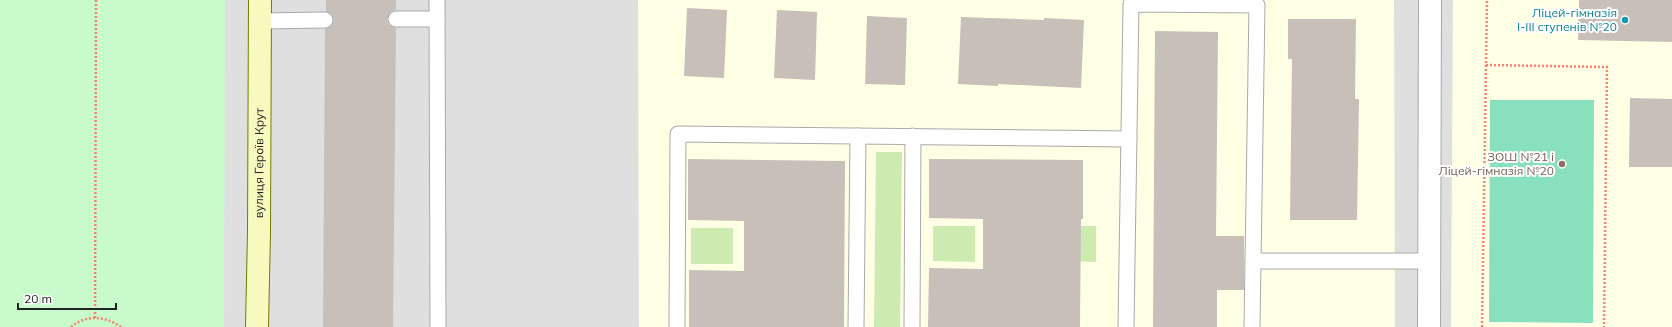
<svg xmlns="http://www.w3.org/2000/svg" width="1672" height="327" viewBox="0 0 1672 327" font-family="Mulish,sans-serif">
  <rect width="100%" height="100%" fill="#f2efe9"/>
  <!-- residential -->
  <rect fill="#e0dfdf" x="0" y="0" width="1672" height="327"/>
  <!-- education -->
  <g fill="#ffffe5">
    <polygon points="638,0 1394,0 1395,327 639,327"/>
    <polygon points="1453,0 1672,0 1672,327 1451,327"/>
  </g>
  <!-- grass -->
  <g fill="#cdebb0">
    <polygon points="876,152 902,152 900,327 874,327"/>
    <polygon points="933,226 975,226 975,262 933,261"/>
    <polygon points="1054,226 1096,226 1096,262 1054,261"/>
    <rect x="691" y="228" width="42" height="36"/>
  </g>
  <!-- park -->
  <polygon fill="#c8facc" points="0,0 225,0 224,327 0,327"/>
  <!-- pitch -->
  <polygon fill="#88e0be" points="1490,100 1594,100 1593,323 1489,322"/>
  <!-- building -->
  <g fill="#c7bfb8">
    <polygon points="326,0 396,0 396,10 391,11 387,19 388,24 396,28 393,327 323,327 325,29 330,27 334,20 332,15 326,11"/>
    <polygon points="1579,0 1672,0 1672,42 1578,40"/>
    <polygon points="687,8 727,10 724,78 684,76"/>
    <polygon points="777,10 817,12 815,80 774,78"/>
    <polygon points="867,16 907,18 905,85 865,84"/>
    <polygon points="961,17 1044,20 1044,18 1084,20 1081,88 998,84 998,86 958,84"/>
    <polygon points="1288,19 1356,19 1355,99 1359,99 1357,220 1290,220 1292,59 1288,59"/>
    <polygon points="1155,31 1218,32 1216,236 1244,236 1244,290 1217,290 1217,327 1153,327"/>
    <polygon points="1630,98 1672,99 1672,167 1629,167"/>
    <polygon points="688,159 845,161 844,327 689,327 689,270 744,271 744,221 688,220"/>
    <polygon points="929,159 1083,160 1083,219 1081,219 1080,327 928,327 929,268 983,269 983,219 929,218"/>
  </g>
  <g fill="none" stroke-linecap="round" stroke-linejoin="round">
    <defs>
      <g id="lane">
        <polyline points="437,0 438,327"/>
        <polyline points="396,19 437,19"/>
        <polyline points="260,21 325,20"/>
        <polyline points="1253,261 1429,261"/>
        <polyline points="677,327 678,134 1129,139"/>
        <polyline points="856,327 858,136"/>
        <polyline points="912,327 913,136"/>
        <polyline points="1126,327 1131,4 1257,5 1252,327"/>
      </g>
      <polyline id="street" points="1429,327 1430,0"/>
      <g id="secondary">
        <path id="s1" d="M257,327L259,232L260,0"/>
      </g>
    </defs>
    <!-- lane casing -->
    <use href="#lane" stroke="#a9a9a9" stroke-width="17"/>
    <!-- street casing -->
    <use href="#street" stroke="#a9a9a9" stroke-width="24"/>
    <!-- secondary casing -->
    <use href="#secondary" stroke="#707d05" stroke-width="24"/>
    <!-- path -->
    <g stroke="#fa8072" stroke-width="2.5" stroke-dasharray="2 2" stroke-linecap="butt">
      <polyline points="1486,65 1607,67 1604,327"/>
      <polyline points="95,318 96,0"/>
      <path d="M71,327C87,314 105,316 121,327"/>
      <polyline points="1482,327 1487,0"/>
    </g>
    <!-- lane -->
    <use href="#lane" stroke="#fff" stroke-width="15"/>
    <!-- street -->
    <use href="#street" stroke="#fff" stroke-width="22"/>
    <!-- secondary -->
    <use href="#secondary" stroke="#f7fabf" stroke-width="22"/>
  </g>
  <!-- markers -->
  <circle fill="#0f9aa8" stroke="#fff" stroke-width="1.5" cx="1625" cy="20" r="4"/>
  <circle fill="#8d6e63" stroke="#fff" stroke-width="1.5" cx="1562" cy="164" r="4"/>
  <g text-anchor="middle" stroke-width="4" stroke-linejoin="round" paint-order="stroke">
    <!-- culture labels -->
    <g font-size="12" fill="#0d838f" stroke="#fff" text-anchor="end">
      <text x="1617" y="17">Ліцей-гімназія<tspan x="1617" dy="14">I-III ступенів №20</tspan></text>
    </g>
    <!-- education labels -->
    <g font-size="12" fill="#785e54" stroke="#fff" text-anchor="end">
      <text x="1554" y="161">ЗОШ №21 і<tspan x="1554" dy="14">Ліцей-гімназія №20</tspan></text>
    </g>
    <!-- street labels -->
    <g font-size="12" fill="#222" stroke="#fff">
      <text dy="4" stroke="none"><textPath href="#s1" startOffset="164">вулиця Героїв Крут</textPath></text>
    </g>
  </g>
  <!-- scale -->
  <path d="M18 303v6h98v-6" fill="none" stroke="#222222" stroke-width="2"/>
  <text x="24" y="303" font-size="12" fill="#222222" stroke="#ffffff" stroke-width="3" paint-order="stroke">20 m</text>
</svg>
